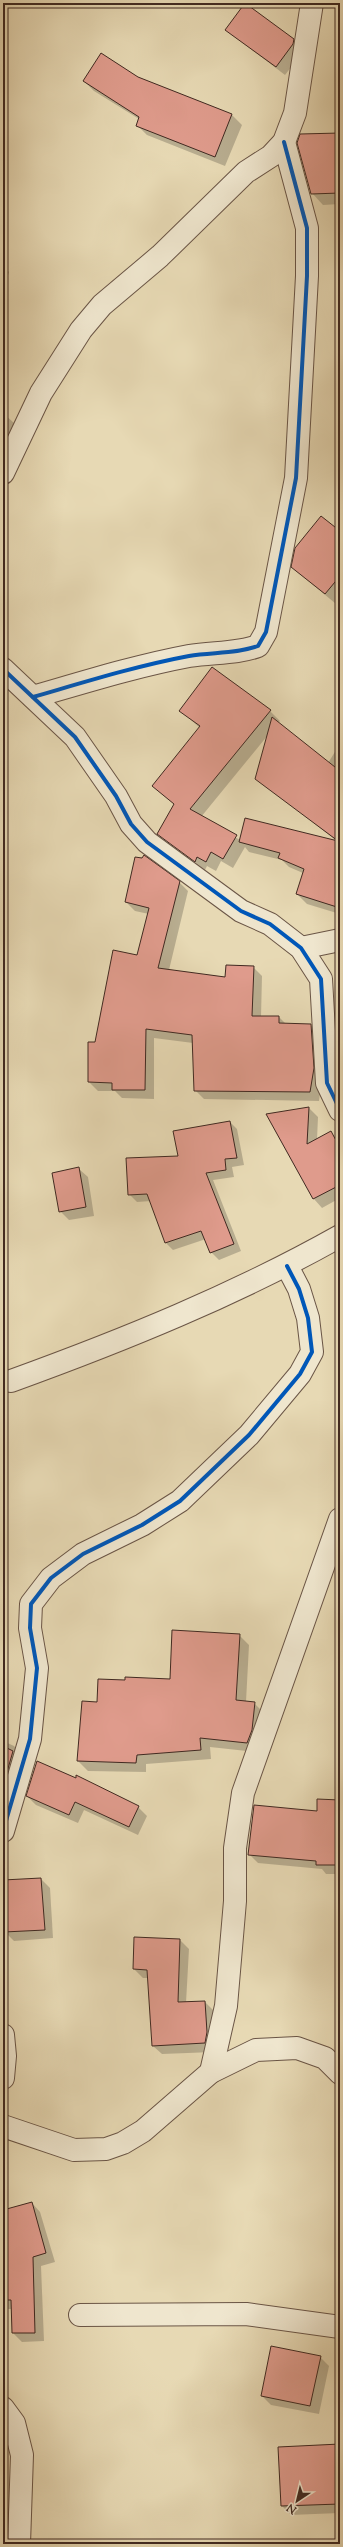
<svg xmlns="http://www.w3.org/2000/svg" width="343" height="2547" viewBox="0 0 343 2547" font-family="'Sorts Mill Goudy',serif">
  <rect width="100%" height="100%" fill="#e7d9b4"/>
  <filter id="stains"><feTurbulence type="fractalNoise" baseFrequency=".005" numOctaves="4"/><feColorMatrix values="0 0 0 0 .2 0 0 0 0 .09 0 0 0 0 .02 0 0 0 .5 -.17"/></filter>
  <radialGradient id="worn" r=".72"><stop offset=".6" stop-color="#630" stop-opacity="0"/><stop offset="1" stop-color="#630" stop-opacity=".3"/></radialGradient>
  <!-- shadow -->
  <g fill="#0003" fill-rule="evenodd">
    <polygon points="226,30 293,40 302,49 302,53 285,75"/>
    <polygon points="138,77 232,115 242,125 225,166 147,135 137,125 139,119 94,91 84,81"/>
    <polygon points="340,134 340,204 323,205 312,193"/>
    <polygon points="3,266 9,272 3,291"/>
    <polygon points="3,413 14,423 9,454 3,453"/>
    <polygon points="340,532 340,599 336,604 292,567"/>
    <path d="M181,711H270L280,721L278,723L328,763L338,747L340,749V914L307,904L297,894L303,873L289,867L282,860L249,852L245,847L233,868L221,861L216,871L207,866L205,870L158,833L175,805L153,786L200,728ZM268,735L257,778L338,842L240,840L201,817Z"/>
    <polygon points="179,882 188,891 169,970 226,978 253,967 262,976 261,1017 279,1017 286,1024 311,1025 320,1034 322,1077 319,1101 204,1099 195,1090 193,1043 154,1038 154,1099 122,1098 115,1091 98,1091 89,1082 96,1043 138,956 149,914 135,911 126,902"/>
    <polygon points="309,1108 318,1117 317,1140 330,1132 340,1142 340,1198 322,1208 314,1199 267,1115"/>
    <polygon points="230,1122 237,1129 244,1165 232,1167 234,1177 213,1180 241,1251 219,1260 211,1252 206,1239 173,1250 166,1243 151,1201 137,1202 129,1194"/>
    <polygon points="79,1169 88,1177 94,1216 69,1220 60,1211"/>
    <polygon points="239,1635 249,1645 246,1702 254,1703 264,1713 257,1752 210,1747 211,1759 146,1764 146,1772 88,1771 78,1761 83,1702 98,1703 170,1680"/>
    <polygon points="3,1741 14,1746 23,1756 12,1794 3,1790"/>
    <polygon points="77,1779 138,1807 147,1816 138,1835 84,1810 78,1823 36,1805 27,1796"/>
    <polygon points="340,1801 340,1874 326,1874 322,1869 258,1863 249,1854"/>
    <polygon points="41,1879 50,1888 53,1938 14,1941 5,1932 3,1881"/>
    <polygon points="180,1940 189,1949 186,2003 205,2002 214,2011 213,2052 162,2054 153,2046 149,1978 143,1978 134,1969"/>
    <polygon points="32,2203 40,2212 55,2262 41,2266 44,2341 22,2342 13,2333 12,2309 3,2309 3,2211"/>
    <polygon points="320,2357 329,2366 319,2414 271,2405 262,2396"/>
    <polygon points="335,2455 339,2513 291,2515 282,2506"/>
  </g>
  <!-- building -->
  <g fill="#df9b8c" stroke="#402921">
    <polygon points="245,3 294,39 293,44 276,67 225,30"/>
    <polygon points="101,53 138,77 232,114 215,157 136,126 139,117 83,81"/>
    <polygon points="340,133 340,193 311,194 297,143 300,134"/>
    <polygon points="321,516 340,531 340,576 325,594 291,567 295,548"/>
    <polygon points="212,667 271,710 190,809 237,835 223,859 211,852 206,862 197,857 195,862 157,834 174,804 152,786 200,726 179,711"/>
    <polygon points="272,717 340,771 340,908 296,894 304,869 278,858 280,853 239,842 245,818 338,841 255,779"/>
    <polygon points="144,855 180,881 158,968 225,977 226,965 254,966 252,1016 279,1016 279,1023 311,1024 314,1068 310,1092 194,1091 192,1035 146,1029 145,1090 112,1090 112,1083 88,1082 88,1042 95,1042 113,950 137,955 149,908 125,902 135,857 142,858"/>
    <polygon points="336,1026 340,1026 340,1051 338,1050"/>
    <polygon points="309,1107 307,1144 331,1131 340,1148 340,1185 313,1199 266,1114"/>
    <polygon points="230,1121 237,1158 225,1159 226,1170 206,1173 234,1244 210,1253 201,1231 165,1243 147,1194 128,1195 126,1158 178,1156 173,1131"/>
    <polygon points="79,1167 86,1207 59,1212 52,1173"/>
    <polygon points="172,1630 240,1634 236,1700 255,1702 252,1730 247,1743 200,1738 201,1750 137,1755 136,1763 77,1761 82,1701 97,1702 98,1679 125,1680 125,1677 170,1679"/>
    <polygon points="3,1746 13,1751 3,1786"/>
    <polygon points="37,1761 76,1778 76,1775 139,1806 129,1827 75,1802 69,1815 26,1796"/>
    <polygon points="317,1799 340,1800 340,1865 316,1865 316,1861 248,1855 254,1805 317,1811"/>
    <polygon points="41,1878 45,1930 4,1932 3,1880"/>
    <polygon points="134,1937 180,1939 178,2002 205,2001 207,2032 205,2043 152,2046 147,1970 133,1969"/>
    <polygon points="32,2202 46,2253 33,2257 35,2333 12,2333 11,2300 3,2300 3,2210"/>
    <polygon points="271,2346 321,2356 310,2406 261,2396"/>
    <polygon points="340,2444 340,2504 281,2506 278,2447"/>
  </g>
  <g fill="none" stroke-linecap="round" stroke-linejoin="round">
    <defs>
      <g id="minor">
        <polyline points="3,473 41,393 81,330 102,305 160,256 246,172 271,156 284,142 295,113 312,3"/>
        <polyline points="3,669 75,737 116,796 131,824 147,842 241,911 270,924 301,948 321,979 327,1083 340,1110"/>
        <path d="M33,697C85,682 136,666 189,656C212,652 237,654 258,646L266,632L296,478L307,276V228L284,142"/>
        <polyline points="301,948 340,940"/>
        <path d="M11,1381C124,1340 235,1295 340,1236"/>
        <polyline points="3,1831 30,1739 37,1668 30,1628 31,1604 51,1578 83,1554 142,1525 180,1501 249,1435 300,1374 312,1352 308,1318 299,1289 287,1266"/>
        <polyline points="3,2035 5,2056 3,2078"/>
        <polyline points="211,2072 226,2006 235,1901 235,1848 243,1793 340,1519"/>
        <polyline points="3,2126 74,2150 106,2149 123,2143 143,2131 211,2072 256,2050 297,2048 325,2058 340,2073"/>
        <polyline points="80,2315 246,2314 340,2327"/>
        <polyline points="3,2408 14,2423 22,2455 19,2544"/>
      </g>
    </defs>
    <!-- minor casing -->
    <use href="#minor" stroke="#6a5546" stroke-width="24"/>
    <!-- minor -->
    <use href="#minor" stroke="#efe6ce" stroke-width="22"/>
    <defs>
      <g id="cycleway">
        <polyline points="3,669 75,737 116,796 131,824 147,842 241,911 270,924 301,948 321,979 327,1083 340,1110"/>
        <path d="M33,697C85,682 136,666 189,656C212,652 237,654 258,646L266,632L296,478L307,276V228L284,142"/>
        <polyline points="3,1831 30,1739 37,1668 30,1628 31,1604 51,1578 83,1554 142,1525 180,1501 249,1435 300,1374 312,1352 308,1318 299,1289 287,1266"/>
      </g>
    </defs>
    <!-- cycleway casing -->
    <use href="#cycleway" stroke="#efe6ce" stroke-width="6"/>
    <!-- cycleway -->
    <use href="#cycleway" stroke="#0057b8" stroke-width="4"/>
  </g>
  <!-- margin -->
  <rect width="343" height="2547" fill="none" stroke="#e7d9b4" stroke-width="16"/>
  <rect x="4" y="4" width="335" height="2539" fill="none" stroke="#402921" stroke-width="2"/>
  <rect x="8" y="8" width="327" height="2531" fill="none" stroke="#402921"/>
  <!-- north arrow -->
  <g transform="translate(297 2501) rotate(215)" stroke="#efe6ce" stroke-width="3" paint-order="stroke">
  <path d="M0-3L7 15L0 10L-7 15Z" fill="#402921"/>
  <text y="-6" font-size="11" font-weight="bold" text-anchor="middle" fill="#402921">N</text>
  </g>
  <rect width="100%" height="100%" filter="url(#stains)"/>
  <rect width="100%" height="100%" fill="url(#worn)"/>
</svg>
